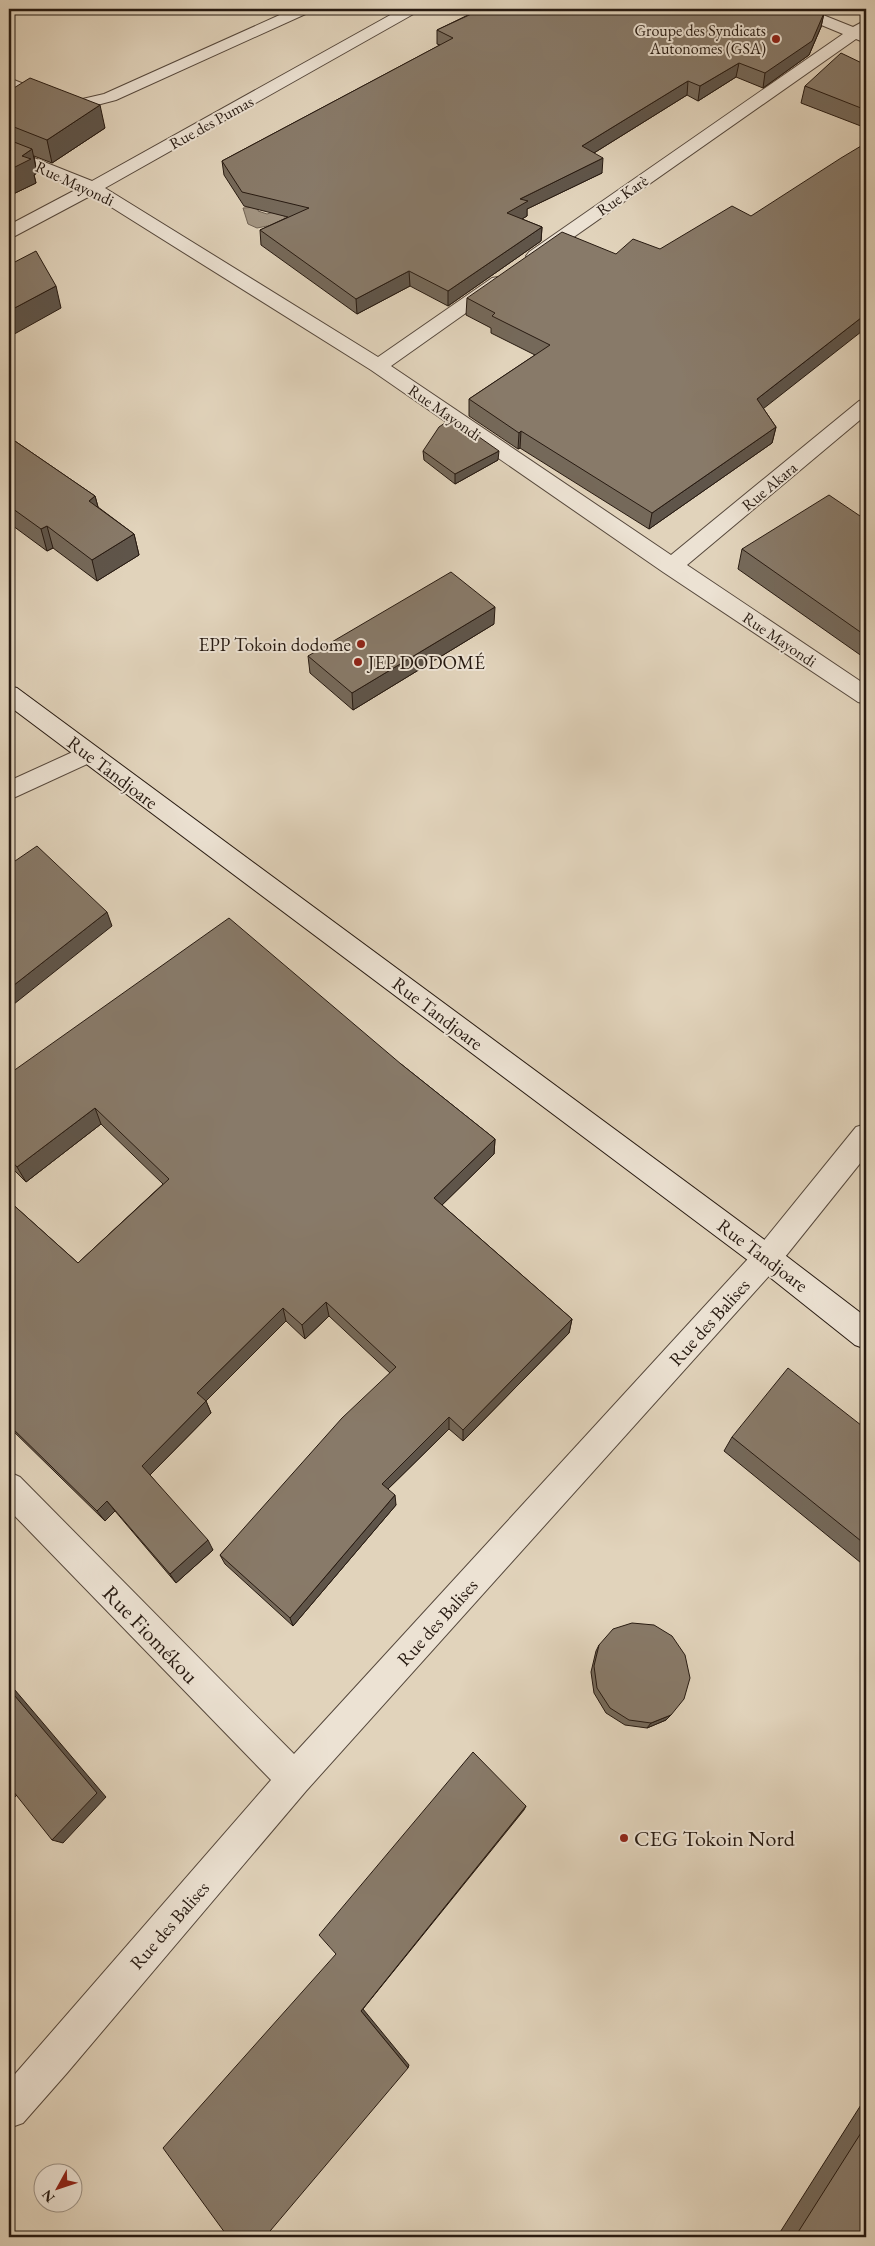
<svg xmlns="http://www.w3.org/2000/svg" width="875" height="2246" viewBox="0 0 875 2246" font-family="'EB Garamond',serif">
  <rect width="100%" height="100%" fill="#e1d3bb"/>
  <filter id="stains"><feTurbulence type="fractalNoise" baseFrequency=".004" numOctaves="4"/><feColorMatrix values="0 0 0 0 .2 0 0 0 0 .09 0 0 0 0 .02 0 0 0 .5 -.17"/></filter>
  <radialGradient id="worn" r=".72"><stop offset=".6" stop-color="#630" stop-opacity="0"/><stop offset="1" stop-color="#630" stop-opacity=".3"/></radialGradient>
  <!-- water -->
  <polygon fill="#a29481" stroke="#716354" points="259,207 258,211 267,214 280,210 288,222 257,228 248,224 243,208"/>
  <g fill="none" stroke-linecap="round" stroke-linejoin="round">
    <defs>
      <polygon id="lane" points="293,9 313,9 310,12 116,100 78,110 50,105 9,89 9,78 59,98 78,100 104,94"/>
      <g id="street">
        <polygon points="401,9 420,9 417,12 105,188 378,357 492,278 498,277 504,278 507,282 504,286 391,366 671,555 859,401 866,399 866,415 687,565 866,685 866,704 858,702 663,572 371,370 92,195 15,236 9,237 9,225 79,188 9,159 9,148 92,181"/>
        <polygon points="788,9 808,9 853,27 866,20 866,43 856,39 541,260 535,261 529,260 526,256 529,252 843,34 790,12"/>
        <polygon points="88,745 96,748 100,754 96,760 9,800 9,781"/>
        <polygon points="866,1124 866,1156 777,1267 306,1791 67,2073 23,2123 9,2128 9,2081 271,1780 9,1510 9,1472 20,1477 294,1754 757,1249 856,1127"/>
      </g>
      <polygon id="secondary" points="9,686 17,688 777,1249 866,1317 866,1349 855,1345 757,1267 9,706"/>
    </defs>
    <!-- lane casing -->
    <use href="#lane" stroke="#56483c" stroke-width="2"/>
    <!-- street casing -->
    <use href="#street" stroke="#56483c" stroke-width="2"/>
    <!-- secondary casing -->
    <use href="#secondary" stroke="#271a11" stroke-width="2"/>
    <!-- lane -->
    <use href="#lane" fill="#ece2d3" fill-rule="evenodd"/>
    <!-- street -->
    <use href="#street" fill="#ece2d3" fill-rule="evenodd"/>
    <!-- secondary -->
    <use href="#secondary" fill="#ece2d3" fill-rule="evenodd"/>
  </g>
  <!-- wall -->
  <g fill="#75695a" stroke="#271a11">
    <polygon points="466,9 828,9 826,14 824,13 821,27 809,55 763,88 736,77 698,101 687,95 594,153 602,173 527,209 527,216 522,219 542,227 541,241 448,306 410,286 357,314 261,245 260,230 288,217 244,206 224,175 222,161 440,45 437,44 437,30 472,13 466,11"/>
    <polygon points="857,9 866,9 866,12"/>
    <polygon points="866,65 866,128 801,103 805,86"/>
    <polygon points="9,91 105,128 52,163 34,156 37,173 34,175 36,183 9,196"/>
    <polygon points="467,298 763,408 776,427 772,443 649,529 520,448 518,449 469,416 469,399 535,355 491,333 491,328 466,315"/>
    <polygon points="9,437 95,496 98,507 134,534 139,555 97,581 53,548 47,551 9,523"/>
    <polygon points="423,451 498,460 455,484 424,460"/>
    <polygon points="866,520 866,659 738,569 742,549"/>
    <polygon points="494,624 353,710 310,673 308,656"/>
    <polygon points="401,1064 495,1139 494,1154 442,1205 572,1319 569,1333 463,1441 449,1429 388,1489 396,1505 293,1626 225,1564 220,1555 390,1373 329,1316 305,1339 286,1321 206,1401 211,1413 150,1475 213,1550 176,1583 115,1511 105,1521 9,1427 9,1201 78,1263 163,1184 101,1124 26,1182 9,1165 9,1074"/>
    <polygon points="866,1429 866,1567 724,1451 732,1437"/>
    <polygon points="599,1645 666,1720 647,1728 625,1725 606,1713 594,1693 591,1672 596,1651"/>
    <polygon points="866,2097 866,2237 777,2237"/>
  </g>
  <!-- shaded-wall -->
  <g fill="#5f554a" stroke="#271a11">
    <polygon points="824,13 821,27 809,55 763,88 765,73"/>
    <polygon points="739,63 736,77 698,101 700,86"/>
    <polygon points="688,81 687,95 581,161 582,146"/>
    <polygon points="100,105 105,128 52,163 47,140"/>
    <polygon points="32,149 37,173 34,175 36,183 9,196 9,170 22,156"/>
    <polygon points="603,158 602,173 527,209 527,216 507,228 507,213 520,199"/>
    <polygon points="542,227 541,241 448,306 448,291"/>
    <polygon points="409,271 410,286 357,314 356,299"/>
    <polygon points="56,286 61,308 9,337 9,311"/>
    <polygon points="866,314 866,328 754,416 757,399"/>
    <polygon points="776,427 772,443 649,529 652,513"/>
    <polygon points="521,431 520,448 518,449 519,433"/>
    <polygon points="499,451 498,460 455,484 455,474"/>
    <polygon points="95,496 101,518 89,501"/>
    <polygon points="47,526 53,548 47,551 41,529"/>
    <polygon points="134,534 139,555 97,581 92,560"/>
    <polygon points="495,607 494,624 353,710 352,693"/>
    <polygon points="107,912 112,926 9,1008 9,989"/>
    <polygon points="95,1108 101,1124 26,1182 17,1167"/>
    <polygon points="495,1139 494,1154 434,1213 434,1198"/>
    <polygon points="326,1302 329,1316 305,1339 302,1325"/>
    <polygon points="283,1308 286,1321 202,1405 197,1393"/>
    <polygon points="572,1319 569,1333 463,1441 463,1430"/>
    <polygon points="206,1401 211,1413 149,1476 142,1466"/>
    <polygon points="449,1417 449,1429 383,1494 382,1484"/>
    <polygon points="395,1495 396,1505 293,1626 290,1618"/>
    <polygon points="107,1501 115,1511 105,1521 97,1511"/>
    <polygon points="208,1540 213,1550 176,1583 170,1574"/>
    <polygon points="9,1683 106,1797 63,1843 52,1840 9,1689"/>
    <polygon points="671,1715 666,1720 647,1728 651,1723"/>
    <polygon points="9,1786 21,1791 9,1803"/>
    <polygon points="526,1806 524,1810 363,2009 409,2065 408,2068 361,2011"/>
  </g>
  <!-- building -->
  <g fill="#887a69" stroke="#271a11">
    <polygon points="482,9 814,9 824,13 812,41 765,73 739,63 700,86 688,81 582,146 603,158 520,199 528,201 507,213 542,227 448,291 409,271 356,299 260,230 309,208 242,192 222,161 453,38 437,30"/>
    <polygon points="841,53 866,65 866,110 805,86"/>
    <polygon points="30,78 100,105 47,140 9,125 9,91"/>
    <polygon points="9,140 32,149 22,156 31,159 9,170"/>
    <polygon points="866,143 866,314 757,399 776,427 652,513 521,431 519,433 469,399 550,345 492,316 495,313 467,298 562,232 616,254 633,239 660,249 732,206 751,216 841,158"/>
    <polygon points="36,251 56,286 9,311 9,265"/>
    <polygon points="452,418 499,451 455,474 423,451 439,427"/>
    <polygon points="9,437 95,496 89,501 134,534 92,560 47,526 41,529 9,506"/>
    <polygon points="829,495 866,520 866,636 742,549"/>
    <polygon points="451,572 495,607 352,693 308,656"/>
    <polygon points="37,846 107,912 9,989 9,854 15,861"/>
    <polygon points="229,918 401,1064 495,1139 434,1198 572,1319 463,1430 449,1417 382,1484 395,1495 290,1618 220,1555 342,1418 396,1367 326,1302 302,1325 283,1308 197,1393 206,1401 142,1466 208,1540 170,1574 107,1501 97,1511 9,1425 9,1408 11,1406 9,1404 9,1201 78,1263 169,1179 95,1108 17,1167 9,1158 9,1074"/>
    <polygon points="788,1368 866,1429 866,1545 732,1437"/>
    <polygon points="632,1623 654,1625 672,1636 685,1655 690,1678 684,1699 671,1715 651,1723 629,1720 610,1708 597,1688 594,1666 599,1645 613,1629"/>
    <polygon points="9,1689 97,1793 52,1840 9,1786"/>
    <polygon points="473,1752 526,1806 361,2011 408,2068 265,2237 228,2237 163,2148 336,1954 319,1935"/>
    <polygon points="866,2125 866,2237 795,2237"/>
  </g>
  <!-- markers -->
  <g fill="#8f2418" stroke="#ece2d3" stroke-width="2">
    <circle cx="776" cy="39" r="5"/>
    <circle cx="361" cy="644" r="5"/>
    <circle cx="358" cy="662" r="5"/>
    <circle cx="624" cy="1838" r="5"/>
  </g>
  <g text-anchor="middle" stroke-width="4" stroke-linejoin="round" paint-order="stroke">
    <!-- far-poi labels -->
    <g font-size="16" fill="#271a11" stroke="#ece2d3" text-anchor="end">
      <text x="766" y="36">Groupe des Syndicats<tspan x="766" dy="18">Autonomes (GSA)</tspan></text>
    </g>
    <!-- far-street labels -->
    <g font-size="16" fill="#271a11" stroke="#ece2d3">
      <text transform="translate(211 122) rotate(-29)" y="6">Rue des Pumas</text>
      <text transform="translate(75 183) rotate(25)" y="6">Rue Mayondi</text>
      <text transform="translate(622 195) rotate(-35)" y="6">Rue Karè</text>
      <text transform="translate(445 412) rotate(35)" y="6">Rue Mayondi</text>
      <text transform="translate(769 486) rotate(-40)" y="6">Rue Akara</text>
      <text transform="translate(780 639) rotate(34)" y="6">Rue Mayondi</text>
    </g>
    <!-- poi labels -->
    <g font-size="19" fill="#271a11" stroke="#ece2d3" text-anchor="end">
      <text x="351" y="651">EPP Tokoin dodome</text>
      <text x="368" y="669" text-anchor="start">JEP DODOMÉ</text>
    </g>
    <!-- street labels -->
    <g font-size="19" fill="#271a11" stroke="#ece2d3">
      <text transform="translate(113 772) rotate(37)" y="7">Rue Tandjoare</text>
      <text transform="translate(438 1013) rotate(37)" y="7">Rue Tandjoare</text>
      <text transform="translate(763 1255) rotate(37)" y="7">Rue Tandjoare</text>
      <text transform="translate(709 1322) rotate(-48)" y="7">Rue des Balises</text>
      <text transform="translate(437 1622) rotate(-48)" y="7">Rue des Balises</text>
      <text transform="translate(169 1925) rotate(-49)" y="7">Rue des Balises</text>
    </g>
    <!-- near-street labels -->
    <g font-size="22" fill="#271a11" stroke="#ece2d3">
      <text transform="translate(151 1634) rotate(46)" y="8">Rue Fiomékou</text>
    </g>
    <!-- near-poi labels -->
    <g font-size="22" fill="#271a11" stroke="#ece2d3" text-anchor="start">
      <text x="634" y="1846">CEG Tokoin Nord</text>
    </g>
  </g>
  <!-- margin -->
  <rect width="875" height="2246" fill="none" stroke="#e1d3bb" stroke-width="30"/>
  <rect x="10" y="10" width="855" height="2226" fill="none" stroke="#271a11" stroke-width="2.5"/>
  <rect x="15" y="15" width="845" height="2216" fill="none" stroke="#271a11"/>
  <!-- north arrow -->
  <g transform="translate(58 2188) rotate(230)"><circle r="24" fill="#ece2d3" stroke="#9d9285"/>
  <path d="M0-4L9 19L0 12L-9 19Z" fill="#8f2418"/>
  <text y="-8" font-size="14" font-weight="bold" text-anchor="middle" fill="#271a11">N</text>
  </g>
  <rect width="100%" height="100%" filter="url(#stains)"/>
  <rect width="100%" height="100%" fill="url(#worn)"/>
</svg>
